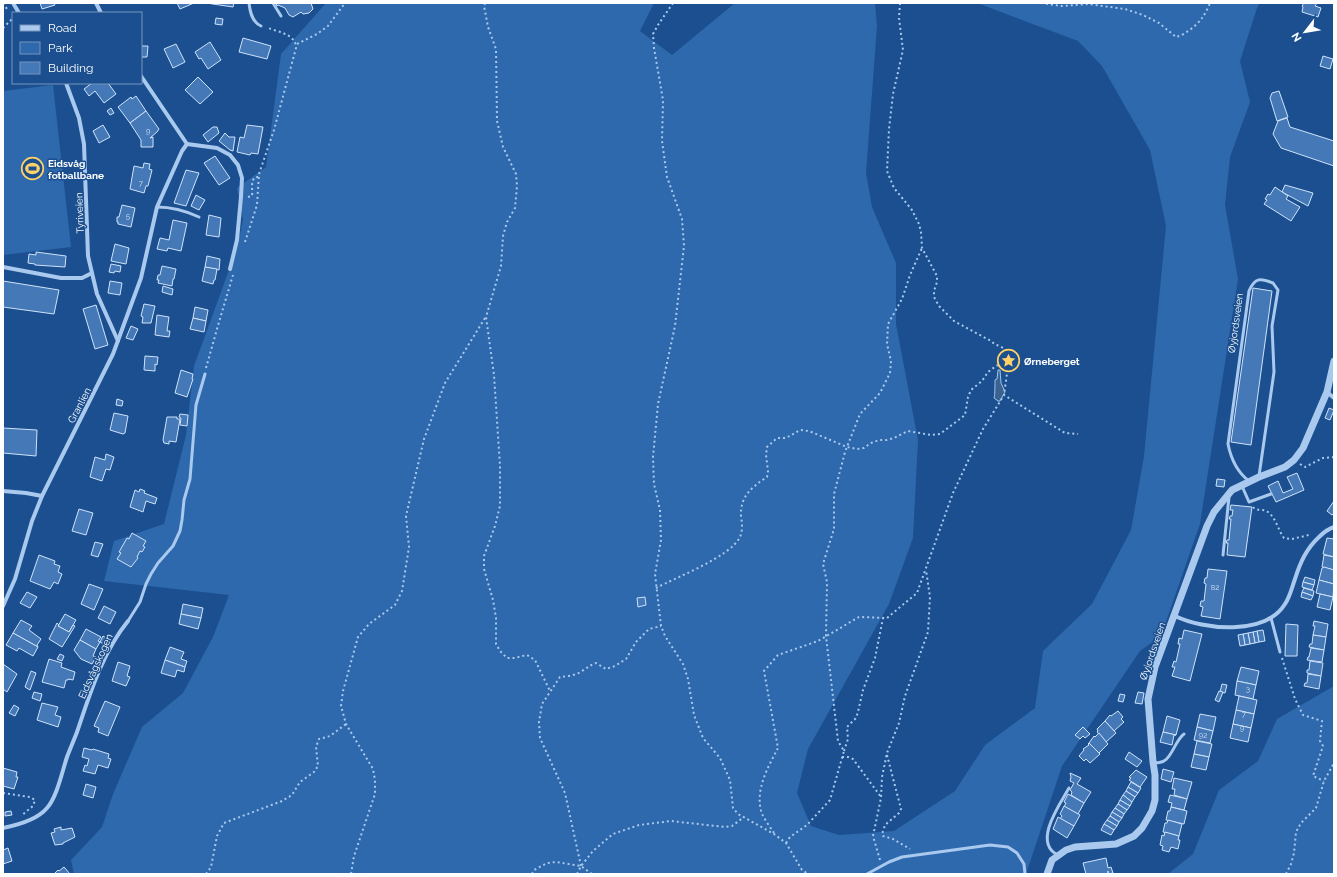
<svg xmlns="http://www.w3.org/2000/svg" width="1337" height="877" viewBox="0 0 1337 877" font-family="Raleway,sans-serif">
  <rect width="100%" height="100%" fill="#1b4f8f"/>
  <!-- green -->
  <g fill="#2e69ad">
    <polygon points="326,3 654,3 640,31 672,55 735,3 875,3 877,26 866,173 872,207 896,263 896,324 918,440 913,538 889,604 808,749 797,793 811,826 839,835 894,831 955,791 985,745 1035,708 1043,651 1092,604 1131,530 1144,456 1166,226 1150,150 1102,66 1078,41 977,3 1260,3 1257,8 1240,61 1250,102 1230,157 1225,205 1238,279 1200,524 1161,636 1140,651 1062,766 1026,874 74,874 71,860 102,827 113,794 142,727 183,693 213,637 229,595 104,581 114,541 164,524 186,435 194,366 237,248 243,220 237,188 266,167 281,54"/>
    <polygon points="53,85 71,247 3,255 3,91"/>
    <polygon points="1334,686 1334,874 1168,874 1193,854 1219,790 1258,761 1277,719"/>
  </g>
  <!-- water -->
  <path fill="#3c6290" stroke="#9cc4f0" d="M998,370H1000L1001,383L1005,392L1000,401H998L994,398C995,396 995,382 995,380L997,379Z"/>
  <!-- building -->
  <g fill="#4478b7" stroke="#cfe3fa">
    <polygon points="40,3 54,3 55,5 42,9"/>
    <polygon points="177,3 194,3 180,9"/>
    <polygon points="206,3 234,3 233,7"/>
    <polygon points="276,3 311,3 313,9 309,13 303,14 301,12 293,17 289,15 285,8 278,5 277,6"/>
    <polygon points="1304,3 1317,3 1315,6 1321,8 1318,17 1302,12 1303,7 1302,6"/>
    <polygon points="216,18 223,19 222,25 215,24"/>
    <polygon points="243,38 271,46 267,59 239,52"/>
    <polygon points="210,42 221,60 208,69 201,58 199,59 195,52"/>
    <polygon points="176,44 185,62 173,68 164,49"/>
    <polygon points="141,46 148,46 147,57 141,57"/>
    <polygon points="1323,56 1333,59 1330,69 1320,66"/>
    <polygon points="198,77 213,92 200,104 185,90"/>
    <polygon points="92,83 108,83 116,94 104,103 95,91 89,96 84,89"/>
    <polygon points="1279,91 1288,117 1277,121 1270,98 1272,93"/>
    <polygon points="136,96 146,111 130,123 118,107 131,97 132,99"/>
    <polygon points="111,108 114,113 110,115 107,111"/>
    <polygon points="146,111 159,129 157,132 150,138 153,137 153,147 141,147 141,140 130,123"/>
    <polygon points="1287,118 1290,127 1334,141 1334,166 1281,148 1273,134 1278,121"/>
    <polygon points="103,125 110,137 99,143 93,131"/>
    <polygon points="247,125 263,127 258,154 251,153 250,155 237,152 240,137 244,138"/>
    <polygon points="213,127 217,127 219,133 208,142 203,135"/>
    <polygon points="225,133 229,137 235,137 233,151 230,150 219,141"/>
    <polygon points="215,156 230,178 219,185 204,163"/>
    <polygon points="144,163 150,164 149,169 152,170 148,186 146,186 144,193 130,189 134,166 143,168"/>
    <polygon points="186,170 199,173 186,206 174,203"/>
    <polygon points="1285,185 1313,193 1308,206 1282,192"/>
    <polygon points="1275,187 1288,196 1286,199 1300,207 1291,221 1264,204 1267,200 1265,199 1268,194 1270,195"/>
    <polygon points="196,195 205,200 199,210 191,206"/>
    <polygon points="122,205 135,208 131,227 118,224 118,222 117,222 117,217 119,217"/>
    <polygon points="209,215 221,218 219,237 206,235"/>
    <polygon points="173,220 187,223 181,251 168,248 167,251 157,249 160,238 169,240"/>
    <polygon points="115,244 129,248 126,264 111,261"/>
    <polygon points="36,252 66,256 65,267 35,265 35,264 28,263 29,254 36,255"/>
    <polygon points="207,256 220,259 219,270 205,267"/>
    <polygon points="111,264 121,266 120,272 115,271 114,273 109,272"/>
    <polygon points="162,266 176,269 174,279 173,279 172,286 158,283 159,280 157,280 158,275 160,275"/>
    <polygon points="205,267 217,269 215,280 214,280 213,284 202,281"/>
    <polygon points="3,281 59,290 54,314 3,307"/>
    <polygon points="110,281 122,283 120,295 108,293"/>
    <polygon points="163,286 173,289 172,295 162,292"/>
    <polygon points="1253,288 1272,291 1251,445 1231,442"/>
    <polygon points="144,304 155,306 151,323 142,323 143,317 141,316"/>
    <polygon points="96,305 108,345 95,349 83,309"/>
    <polygon points="195,307 208,310 206,321 193,318"/>
    <polygon points="157,315 169,317 167,331 170,331 169,337 155,335"/>
    <polygon points="193,318 206,321 204,332 190,329"/>
    <polygon points="131,326 138,329 133,340 126,338"/>
    <polygon points="145,356 158,357 157,365 155,364 155,371 144,370"/>
    <polygon points="181,370 193,374 192,379 193,379 187,397 175,393"/>
    <polygon points="117,399 123,401 122,406 116,405"/>
    <polygon points="1329,408 1334,410 1330,420 1325,418"/>
    <polygon points="114,413 128,416 125,433 123,434 110,430"/>
    <polygon points="180,414 188,415 187,426 180,425 181,418 179,417"/>
    <polygon points="167,417 177,417 177,419 180,419 176,442 169,441 169,444 164,443 163,440"/>
    <polygon points="3,428 37,430 36,456 3,453"/>
    <polygon points="106,454 114,457 110,470 106,469 102,481 90,477 95,457 105,460"/>
    <polygon points="1297,473 1304,490 1276,502 1268,486 1278,481 1283,493 1293,489 1287,477"/>
    <polygon points="1217,479 1225,480 1224,487 1216,486"/>
    <polygon points="140,489 145,491 144,493 157,498 155,504 146,501 143,512 130,507 135,490 139,492"/>
    <polygon points="1334,501 1334,513 1332,515 1327,511"/>
    <polygon points="1231,505 1252,507 1245,557 1227,555 1228,543 1226,543 1227,540 1229,540 1231,519 1229,519 1230,516 1232,516 1233,510 1230,510"/>
    <polygon points="79,509 93,513 86,535 72,531"/>
    <polygon points="132,533 146,541 143,546 145,547 142,552 140,551 137,557 138,558 131,567 117,559 121,553 119,552 127,538 129,539"/>
    <polygon points="1327,538 1334,539 1334,557 1323,554"/>
    <polygon points="95,542 103,544 98,557 91,555"/>
    <polygon points="39,555 55,561 54,564 60,566 58,572 62,574 58,584 54,582 50,589 30,581"/>
    <polygon points="1324,555 1334,557 1334,570 1322,567"/>
    <polygon points="1324,567 1334,570 1334,584 1319,580 1322,568"/>
    <polygon points="1208,569 1227,571 1220,619 1201,616 1203,607 1200,606 1201,601 1204,601 1206,584 1204,583 1205,578 1207,578"/>
    <polygon points="1305,577 1315,580 1314,585 1303,582"/>
    <polygon points="1319,580 1334,584 1333,597 1316,593"/>
    <polygon points="1303,582 1314,585 1312,590 1302,587"/>
    <polygon points="89,584 103,589 94,610 81,604"/>
    <polygon points="1304,588 1314,591 1313,596 1302,592"/>
    <polygon points="27,592 37,597 30,608 20,603"/>
    <polygon points="1302,592 1313,596 1311,600 1301,597"/>
    <polygon points="1320,594 1333,597 1330,610 1317,607"/>
    <polygon points="645,597 646,605 638,607 637,598"/>
    <polygon points="183,604 203,608 201,618 181,614"/>
    <polygon points="104,606 116,612 110,624 98,618"/>
    <polygon points="65,614 76,620 69,632 58,626"/>
    <polygon points="181,614 201,618 198,629 179,624"/>
    <polygon points="21,620 32,626 29,630 41,639 37,645 38,647 13,633"/>
    <polygon points="1314,621 1328,624 1326,637 1313,635 1315,626 1313,626"/>
    <polygon points="57,623 59,625 58,626 69,632 73,625 75,626 62,647 49,639"/>
    <polygon points="1286,624 1298,625 1297,656 1285,656"/>
    <polygon points="86,629 101,637 98,641 100,642 103,636 106,638 103,644 100,642 96,649 80,640"/>
    <polygon points="1184,630 1202,634 1190,681 1172,676 1175,667 1172,667 1174,661 1176,662 1180,644 1178,644 1179,638 1182,639"/>
    <polygon points="1263,630 1265,641 1259,642 1257,631"/>
    <polygon points="1257,631 1259,642 1255,643 1253,632"/>
    <polygon points="1253,632 1255,643 1250,644 1248,633"/>
    <polygon points="13,633 38,647 33,656 19,648 17,651 6,645"/>
    <polygon points="1248,633 1250,644 1245,645 1243,634"/>
    <polygon points="1243,634 1245,645 1240,646 1238,635"/>
    <polygon points="1313,635 1326,637 1324,650 1309,647 1310,644 1312,644"/>
    <polygon points="80,640 96,649 93,656 96,657 92,664 81,659 74,650"/>
    <polygon points="170,647 184,652 181,659 187,661 185,667 165,660"/>
    <polygon points="1311,648 1324,650 1322,662 1307,660 1308,657 1309,657"/>
    <polygon points="60,654 64,656 62,661 57,659"/>
    <polygon points="49,659 62,663 61,667 75,672 73,680 68,679 68,680 66,680 64,688 42,682"/>
    <polygon points="165,660 185,667 184,672 177,670 175,677 161,673"/>
    <polygon points="1310,661 1323,663 1321,676 1307,673 1307,670 1309,670"/>
    <polygon points="118,662 130,666 127,676 130,677 126,686 112,681"/>
    <polygon points="3,664 17,674 7,692 3,689"/>
    <polygon points="1241,667 1259,671 1256,685 1237,681"/>
    <polygon points="31,671 36,673 30,690 25,687"/>
    <polygon points="1308,674 1321,676 1319,689 1304,686 1305,683 1307,683"/>
    <polygon points="1237,681 1256,685 1253,699 1235,695"/>
    <polygon points="1222,684 1227,685 1225,693 1220,692"/>
    <polygon points="1219,691 1223,692 1219,702 1215,700"/>
    <polygon points="34,692 42,694 40,701 32,698"/>
    <polygon points="1138,692 1144,693 1142,704 1135,703"/>
    <polygon points="1120,694 1125,695 1123,702 1118,701"/>
    <polygon points="1239,696 1257,700 1254,714 1236,710"/>
    <polygon points="105,701 120,707 108,736 98,732 99,728 94,726"/>
    <polygon points="42,703 58,707 55,715 61,717 58,727 37,720"/>
    <polygon points="14,705 19,708 15,716 9,713"/>
    <polygon points="1236,710 1254,714 1251,728 1233,724"/>
    <polygon points="1118,711 1123,717 1121,719 1124,722 1114,731 1105,721 1110,715 1111,716"/>
    <polygon points="1200,714 1216,717 1213,731 1197,727"/>
    <polygon points="1167,716 1180,720 1176,735 1163,732"/>
    <polygon points="1105,721 1116,733 1106,742 1097,732 1098,731 1097,729"/>
    <polygon points="1233,724 1251,728 1248,742 1230,738"/>
    <polygon points="1083,727 1090,734 1085,738 1083,736 1080,739 1075,735"/>
    <polygon points="1197,727 1213,731 1210,743 1194,740"/>
    <polygon points="1163,732 1176,735 1174,735 1172,745 1160,742"/>
    <polygon points="1099,733 1108,744 1099,753 1089,743 1094,736 1095,737"/>
    <polygon points="1197,741 1212,744 1209,757 1194,754"/>
    <polygon points="1089,743 1100,754 1090,763 1086,759 1084,761 1079,756 1084,750 1083,749 1089,745 1088,744"/>
    <polygon points="84,748 92,750 93,749 109,754 108,758 111,759 108,768 98,765 95,774 83,771 85,765 87,766 89,759 82,757"/>
    <polygon points="1129,752 1142,761 1137,767 1125,759"/>
    <polygon points="1194,754 1209,757 1206,770 1191,767"/>
    <polygon points="3,768 17,772 16,777 18,777 14,789 3,786"/>
    <polygon points="1163,769 1174,772 1171,782 1161,779"/>
    <polygon points="1136,770 1147,777 1140,787 1129,780 1131,778 1129,777"/>
    <polygon points="1070,773 1081,778 1077,784 1091,792 1084,803 1071,795 1072,792 1070,790 1074,783 1070,781 1071,777"/>
    <polygon points="1174,778 1192,782 1187,799 1174,795 1175,789 1172,789"/>
    <polygon points="1131,782 1141,788 1138,793 1128,787"/>
    <polygon points="86,784 96,787 93,798 83,795"/>
    <polygon points="1128,787 1138,793 1135,797 1126,791"/>
    <polygon points="1126,791 1135,797 1132,802 1123,795"/>
    <polygon points="1068,794 1084,803 1078,814 1064,807 1066,803 1064,802"/>
    <polygon points="1123,795 1132,802 1130,806 1120,800"/>
    <polygon points="1170,795 1187,799 1184,810 1171,807 1172,803 1168,802"/>
    <polygon points="1120,800 1130,806 1127,810 1118,804"/>
    <polygon points="1118,804 1127,810 1124,814 1115,808"/>
    <polygon points="1064,806 1080,815 1074,826 1060,819 1062,816 1060,814"/>
    <polygon points="1171,807 1187,811 1184,824 1166,820 1168,811 1170,811"/>
    <polygon points="1115,808 1124,814 1122,818 1112,812"/>
    <polygon points="11,811 12,815 5,816 5,812"/>
    <polygon points="1112,812 1122,818 1119,822 1110,816"/>
    <polygon points="1110,816 1119,822 1117,826 1107,820"/>
    <polygon points="1058,817 1074,826 1067,838 1053,829"/>
    <polygon points="1107,820 1117,826 1114,830 1104,824"/>
    <polygon points="1168,820 1182,824 1179,836 1163,832 1165,823 1167,823"/>
    <polygon points="1104,824 1114,830 1111,835 1101,830"/>
    <polygon points="61,827 61,830 72,828 75,837 63,843 63,844 55,845 51,833 55,832 54,829"/>
    <polygon points="1165,832 1179,836 1178,840 1180,840 1178,849 1171,847 1169,852 1162,850 1163,846 1160,845 1162,835 1164,836"/>
    <polygon points="8,848 12,861 3,864 3,850"/>
    <polygon points="1106,858 1108,868 1111,867 1113,873 1108,874 1108,871 1108,874 1086,874 1083,863"/>
    <polygon points="64,867 70,874 54,874 58,870 59,871"/>
  </g>
  <g fill="none" stroke-linecap="round" stroke-linejoin="round">
    <!-- path -->
    <g stroke="#a9c9ee" stroke-width="2" stroke-dasharray="2 3" stroke-linecap="butt">
      <polyline points="3,3 7,9"/>
      <polyline points="485,3 484,6 488,27 496,49 497,121 503,147 516,174 517,186 515,208 507,222 503,236 501,266 486,317 494,375 500,466 500,506 495,526 484,556 484,569 493,600 496,618 496,644 500,651 507,658 514,658 527,655 535,660 550,691"/>
      <polyline points="673,3 658,25 653,34 654,48 663,100 662,141 667,177 682,219 684,246 675,326 658,404 653,457 654,484 660,510 661,540 655,574 661,626 665,636 683,664 688,679 694,715 703,738 720,758 730,780 733,808 738,814 774,834 786,843 802,870 808,874"/>
      <path d="M900,3L899,18L903,50L893,94L889,129L887,171L894,188L912,210L919,224L921,232L922,248L937,276V282L934,291V297L939,306L954,321L991,341C996,346 1002,346 1005,350C1011,358 1005,385 1004,395"/>
      <path d="M1041,3L1062,6L1088,4L1125,9L1143,15L1159,23L1176,37C1185,35 1197,25 1202,18C1205,14 1208,8 1210,3"/>
      <polyline points="3,28 13,18"/>
      <polyline points="297,44 317,34 328,26 345,3"/>
      <path d="M248,197L252,196C253,189 250,183 255,177H258"/>
      <path d="M245,242L257,205L259,174L274,130L296,48C296,34 278,32 268,28"/>
      <polyline points="206,368 219,322 233,275"/>
      <polyline points="1300,464 1305,467 1323,458 1334,457"/>
      <path d="M1253,507C1257,512 1263,508 1268,512C1276,518 1278,530 1284,538L1292,539L1309,535"/>
      <path d="M656,588C677,577 730,557 740,537C743,530 742,523 741,516C740,496 752,487 767,477L768,471L766,455L767,447L777,438H786L800,430L809,431L847,447L857,449L864,448L871,443L879,440H887L894,438L908,431L931,435L940,434L965,415L968,397L971,390L982,381L988,372L996,366L1007,362"/>
      <polyline points="1282,658 1295,699 1303,715 1322,721 1320,741 1323,746 1313,776 1324,781"/>
      <polyline points="844,751 848,739 847,727 856,718 858,712 863,690 875,658 883,618"/>
      <polyline points="887,755 901,809 899,813 885,825 882,834 883,836 893,839 910,849"/>
      <polyline points="842,757 848,757 853,759 881,797"/>
      <polyline points="3,793 30,797 35,800 33,806 21,816"/>
      <path d="M774,833C770,827 765,820 762,814C754,791 768,767 778,748L764,671L778,655L818,641L859,617L887,618L917,593L953,493L983,429L1004,395L1065,433L1078,434"/>
      <polyline points="786,843 790,837 807,825 830,800 844,751 838,741 826,636 827,582 823,564 834,529 834,494 845,452 860,414 880,393 890,373 891,361 887,344 888,324 902,299 910,275 922,248"/>
      <polyline points="880,860 873,836 881,798 882,777 887,753 899,723 905,696 928,632 930,597 926,570"/>
      <path d="M581,866L565,793L540,738L539,722L542,704L560,677C567,676 575,676 582,671C587,668 590,665 596,663L606,669L615,666L626,659L636,642L649,629L661,626"/>
      <polyline points="206,874 211,867 217,836 224,823 282,801 292,795 300,782 314,772 318,766 316,747 319,739 330,736 346,724"/>
      <polyline points="351,874 354,856 375,794 375,780 373,769 346,724 341,706 343,691 358,637 369,624 395,605 402,591 409,547 406,516 424,439 445,383 485,318"/>
      <polyline points="532,874 534,870 547,863 556,862 581,866 592,874"/>
      <polyline points="577,874 581,866 593,851 613,834 639,825 671,821 725,827 732,826 744,817"/>
      <polyline points="1286,874 1291,864 1294,853 1296,832 1301,823 1316,808 1324,781 1334,763"/>
    </g>
    <!-- service -->
    <g stroke="#a9c9ee" stroke-width="3">
      <path d="M249,3C250,12 252,22 261,26"/>
      <polyline points="273,3 281,16"/>
      <path d="M157,207C171,207 186,211 199,217"/>
      <path d="M1249,481C1237,472 1231,459 1228,444L1249,291C1255,277 1261,278 1273,283L1278,290L1272,326L1274,372L1259,476"/>
      <polyline points="1242,486 1249,502 1271,494"/>
      <polyline points="1223,555 1229,497"/>
      <polyline points="1271,618 1280,652"/>
      <polyline points="128,621 140,602 146,584 151,574 158,563 173,546 180,531 182,520 184,500 190,479 196,405 205,374"/>
      <path d="M1154,762C1171,767 1173,742 1184,734"/>
      <path d="M1058,855C1032,843 1060,804 1069,788"/>
      <polyline points="867,874 889,862 902,857 990,845 1008,847 1017,853 1024,864 1025,874"/>
    </g>
    <!-- minor -->
    <g stroke="#a9c9ee" stroke-width="4">
      <polyline points="13,3 19,13"/>
      <polyline points="96,3 101,13"/>
      <polyline points="187,144 217,148 230,155 238,165 242,178 241,197 237,240 230,269"/>
      <polyline points="3,267 61,278 82,278 92,273 88,256 84,144 79,118 66,83"/>
      <polyline points="92,273 97,294 118,341"/>
      <polyline points="1327,392 1334,398"/>
      <polyline points="3,491 26,493 42,496"/>
      <polyline points="3,606 15,579 32,521 42,496 113,354 141,278 157,207 182,151 187,144 141,76"/>
      <path d="M1175,616C1204,630 1265,636 1285,604C1290,597 1292,587 1295,579C1300,563 1306,549 1319,537C1323,533 1328,529 1334,527"/>
      <path d="M3,828C18,825 37,820 47,808C57,797 62,772 67,757C70,749 74,740 77,732C90,694 102,653 128,621"/>
    </g>
    <!-- tertiary -->
    <polyline stroke="#a9c9ee" stroke-width="7" points="1047,874 1052,860 1066,850 1075,847 1116,844 1134,836 1142,828 1152,811 1155,800 1155,775 1153,762 1148,699 1155,667 1207,526 1214,512 1232,490 1259,477 1285,467 1294,460 1303,448 1327,392 1334,361"/>
  </g>
  <!-- icons -->
  <defs>
    <symbol id="stadium-ring" viewBox="-11 -11 22 22"><circle r="9.5" fill="#1b4f8f" stroke="#ffd166" stroke-width="1.5"/><path d="M0-5a6.5 5 0 1 0 0 10a6.5 5 0 1 0 0-10ZM-3.5-1.8h7v3.6h-7Z" fill="#ffd166"/></symbol>
    <symbol id="sight-ring" viewBox="-11 -11 22 22"><circle r="9.5" fill="#1b4f8f" stroke="#ffd166" stroke-width="1.5"/><path d="M0-6L1.8-2.2L6-1.7L2.9 1.2L3.7 5.4L0 3.3L-3.7 5.4L-2.9 1.2L-6-1.7L-1.8-2.2Z" fill="#ffd166"/></symbol>
  </defs>
  <g fill-rule="evenodd">
    <use href="#stadium-ring" x="20" y="156" width="25" height="25"/>
    <use href="#sight-ring" x="996" y="348" width="25" height="25"/>
  </g>
  <g text-anchor="middle" stroke-width="3" stroke-linejoin="round" paint-order="stroke">
    <!-- number labels -->
    <g font-size="8" fill="#d0dded">
      <text x="148" y="134">9</text>
      <text x="141" y="186">7</text>
      <text x="128" y="219">5</text>
      <text x="1215" y="590">82</text>
      <text x="1248" y="692">3</text>
      <text x="1244" y="717">7</text>
      <text x="1242" y="731">9</text>
      <text x="1203" y="738">92</text>
    </g>
    <!-- poi labels -->
    <g font-size="10" font-weight="bold" fill="#fff" stroke="#1b4f8f" text-anchor="start">
      <text x="48" y="167">Eidsvåg<tspan x="48" dy="12">fotballbane</tspan></text>
      <text x="1024" y="365">Ørneberget</text>
    </g>
    <!-- street labels -->
    <g font-size="10" fill="#fff" stroke="#1b4f8f">
      <text transform="translate(79 213) rotate(-92)" y="4">Tyriveien</text>
      <text transform="translate(1235 323) rotate(-82)" y="4">Øyjordsveien</text>
      <text transform="translate(79 405) rotate(-62)" y="4">Granlien</text>
      <text transform="translate(1152 651) rotate(-71)" y="4">Øyjordsveien</text>
      <text transform="translate(95 666) rotate(-66)" y="4">Eidsvågskogen</text>
    </g>
  </g>
  <!-- border -->
  <rect width="1337" height="877" fill="none" stroke="#ffffff" stroke-width="8"/>
  <!-- legend -->
  <rect x="12" y="12" width="130" height="72" fill="#1b4f8f" stroke="#7695bc"/>
  <rect x="20" y="25" width="20" height="6" fill="#a9c9ee" stroke="#7695bc"/>
  <text x="48" y="32" font-size="12" fill="#ffffff">Road</text>
  <rect x="20" y="42" width="20" height="12" fill="#2e69ad" stroke="#7695bc"/>
  <text x="48" y="52" font-size="12" fill="#ffffff">Park</text>
  <rect x="20" y="62" width="20" height="12" fill="#4478b7" stroke="#7695bc"/>
  <text x="48" y="72" font-size="12" fill="#ffffff">Building</text>
  <!-- north arrow -->
  <g transform="translate(1305 32) rotate(239)" stroke="#1b4f8f" stroke-width="3" paint-order="stroke">
  <path d="M0-3L7 15L0 10L-7 15Z" fill="#ffffff"/>
  <text y="-6" font-size="11" font-weight="bold" text-anchor="middle" fill="#ffffff">N</text>
  </g>
</svg>
